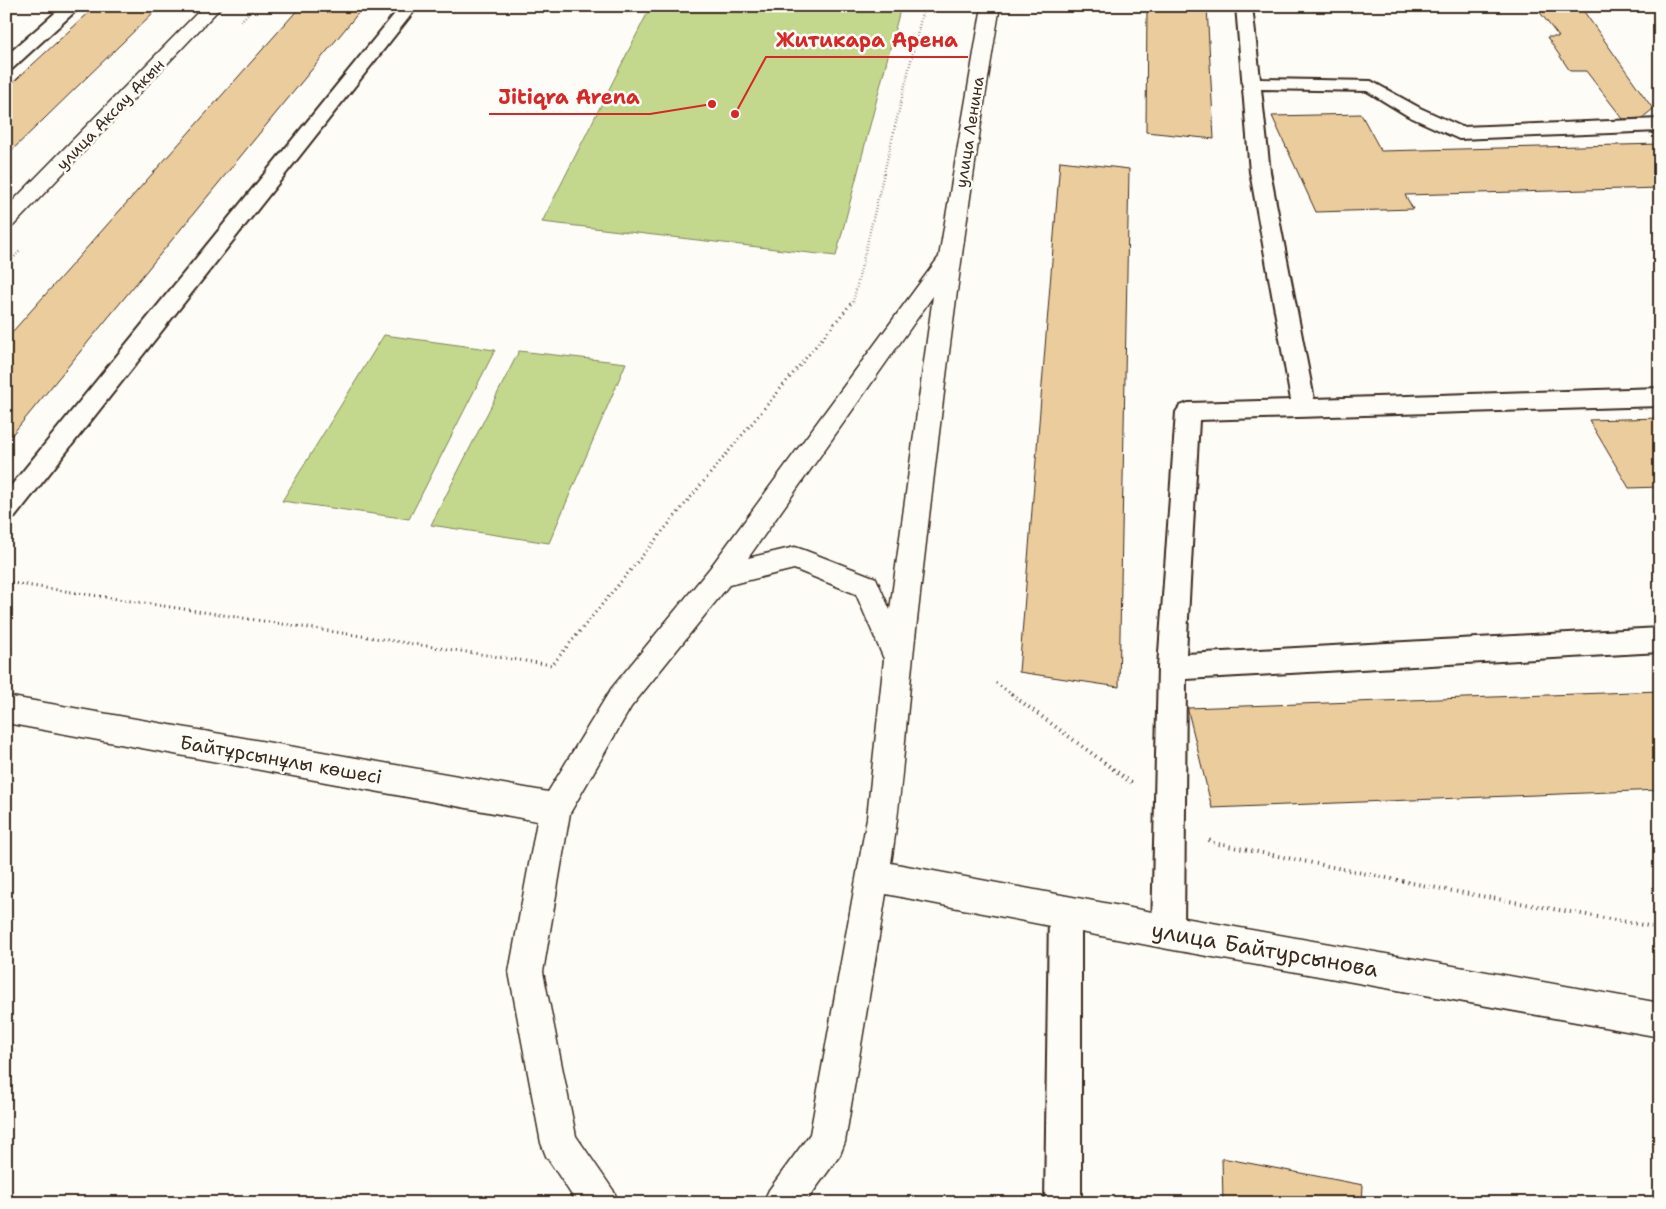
<svg xmlns="http://www.w3.org/2000/svg" width="1666" height="1209" viewBox="0 0 1666 1209" font-family="'Shantell Sans',sans-serif">
  <rect width="100%" height="100%" fill="#fdfcf7"/>
  <filter id="ink" filterUnits="userSpaceOnUse"><feTurbulence type="fractalNoise" baseFrequency=".02" numOctaves="2"/><feDisplacementMap in="SourceGraphic" scale="10" xChannelSelector="R" yChannelSelector="G"/><feConvolveMatrix kernelMatrix="1 2 1 2 8 2 1 2 1" color-interpolation-filters="sRGB"/></filter>
  <g filter="url(#ink)">
    <!-- green -->
    <g fill="#c3d88d" stroke="#7f8156">
      <polygon points="651,6 901,6 836,256 542,222"/>
      <polygon points="384,335 495,350 409,519 282,501"/>
      <polygon points="519,351 626,363 549,543 431,525"/>
    </g>
    <!-- building -->
    <g fill="#ebcc9d" stroke="#3b2a1e">
      <polygon points="96,6 160,6 6,156 6,89"/>
      <polygon points="301,6 364,6 6,442 6,339"/>
      <polygon points="1147,6 1207,6 1214,139 1146,132"/>
      <polygon points="1535,6 1580,6 1653,109 1642,118 1623,119 1586,71 1570,71 1547,37 1559,37"/>
      <polygon points="1361,114 1381,151 1660,144 1660,188 1405,195 1413,209 1316,212 1272,116"/>
      <polygon points="1060,161 1129,169 1119,687 1019,672"/>
      <polygon points="1660,418 1660,487 1629,488 1589,420"/>
      <polygon points="1660,691 1660,790 1212,808 1188,711 1188,708"/>
      <polygon points="1222,1158 1363,1185 1362,1203 1223,1203"/>
    </g>
    <g fill="none" stroke-linecap="round" stroke-linejoin="round">
      <defs>
        <g id="service">
          <polygon points="63,6 81,6 12,69 6,70 6,56"/>
          <polygon points="401,6 418,6 15,517 6,520 6,492"/>
          <polygon points="1236,6 1252,6 1260,79 1371,81 1420,108 1462,127 1660,119 1660,131 1459,139 1408,116 1367,91 1261,89 1270,172 1314,399 1660,388 1660,406 1199,420 1186,654 1660,628 1660,652 1186,679 1184,932 1179,943 1168,948 1157,943 1152,932 1158,667 1176,412 1180,406 1188,403 1291,400 1250,172"/>
          <polygon points="1065,897 1076,902 1081,913 1081,1203 1045,1203 1049,913 1054,902"/>
        </g>
        <g id="tertiary">
          <polygon points="204,6 222,6 13,226 6,228 6,208"/>
          <path d="M982,6H1000C964,216 939,427 915,638C906,713 903,788 891,863L1168,915L1660,1003V1037L1168,949L886,894L845,1142L840,1155L805,1203H763L769,1190L810,1134L867,818L884,659L856,594L794,569L729,585L631,707L570,813L543,972L576,1136L613,1190L619,1203H577L546,1156L541,1143L509,972L537,821L6,723V696L548,792L611,689L710,568L939,257ZM933,296L890,610L876,578L804,550L795,547L748,558Z"/>
        </g>
      </defs>
      <!-- service casing -->
      <use href="#service" stroke="#3b2a1e" stroke-width="4"/>
      <!-- tertiary casing -->
      <use href="#tertiary" stroke="#3b2a1e" stroke-width="3"/>
      <!-- path-far2 -->
      <g stroke="#3b2a1e" stroke-width="2.5" stroke-dasharray="0.5 2.5" stroke-linecap="butt">
        <polyline points="241,21 255,6"/>
        <polyline points="6,265 20,251"/>
        <polyline points="853,302 924,6"/>
      </g>
      <!-- path-far1 -->
      <g stroke="#3b2a1e" stroke-width="3" stroke-dasharray="1 4" stroke-linecap="butt">
        <polyline points="6,582 552,665 853,301"/>
        <polyline points="996,683 1013,695"/>
      </g>
      <!-- path -->
      <g stroke="#3b2a1e" stroke-width="4" stroke-dasharray="1 4.5" stroke-linecap="butt">
        <polyline points="1011,694 1132,783"/>
        <polyline points="1209,840 1213,843 1447,890 1660,928"/>
      </g>
      <!-- service -->
      <use href="#service" fill="#fdfcf7" fill-rule="evenodd"/>
      <!-- tertiary -->
      <use href="#tertiary" fill="#fdfcf7" fill-rule="evenodd"/>
    </g>
  </g>
  <g text-anchor="middle" stroke-width="5" stroke-linejoin="round" paint-order="stroke">
    <!-- far-street labels -->
    <g font-size="16" fill="#3b2a1e" stroke="#fdfcf7">
      <text transform="translate(110 114) rotate(-46)" y="6">улица Аксау Акын</text>
      <text transform="translate(969 132) rotate(-81)" y="6">улица Ленина</text>
    </g>
    <!-- street labels -->
    <g font-size="19" fill="#3b2a1e" stroke="#fdfcf7">
      <text transform="translate(281 759) rotate(10)" y="7">Байтұрсынұлы көшесі</text>
    </g>
    <!-- near-street labels -->
    <g font-size="22" fill="#3b2a1e" stroke="#fdfcf7">
      <text transform="translate(1265 949) rotate(10)" y="8">улица Байтурсынова</text>
    </g>
  </g>
  <!-- callouts -->
  <path fill="none" stroke="#d62828" stroke-width="2" d="M735 114L766 57H968M712 104L650 114H489"/>
  <g fill="#d62828" stroke="#fdfcf7" stroke-width="2">
    <circle cx="735" cy="114" r="5"/>
    <circle cx="712" cy="104" r="5"/>
  </g>
  <g font-size="20" text-anchor="middle" font-weight="bold" fill="#d62828" stroke="#fdfcf7" stroke-width="5" stroke-linejoin="round" paint-order="stroke">
    <text x="867" y="47">Житикара Арена</text>
    <text x="569" y="104">Jitiqra Arena</text>
  </g>
  <!-- margin -->
  <rect width="1666" height="1209" fill="none" stroke="#fdfcf7" stroke-width="25"/>
  <rect x="12" y="12" width="1641" height="1184" fill="none" stroke="#3b2a1e" stroke-width="2" filter="url(#ink)"/>
</svg>
